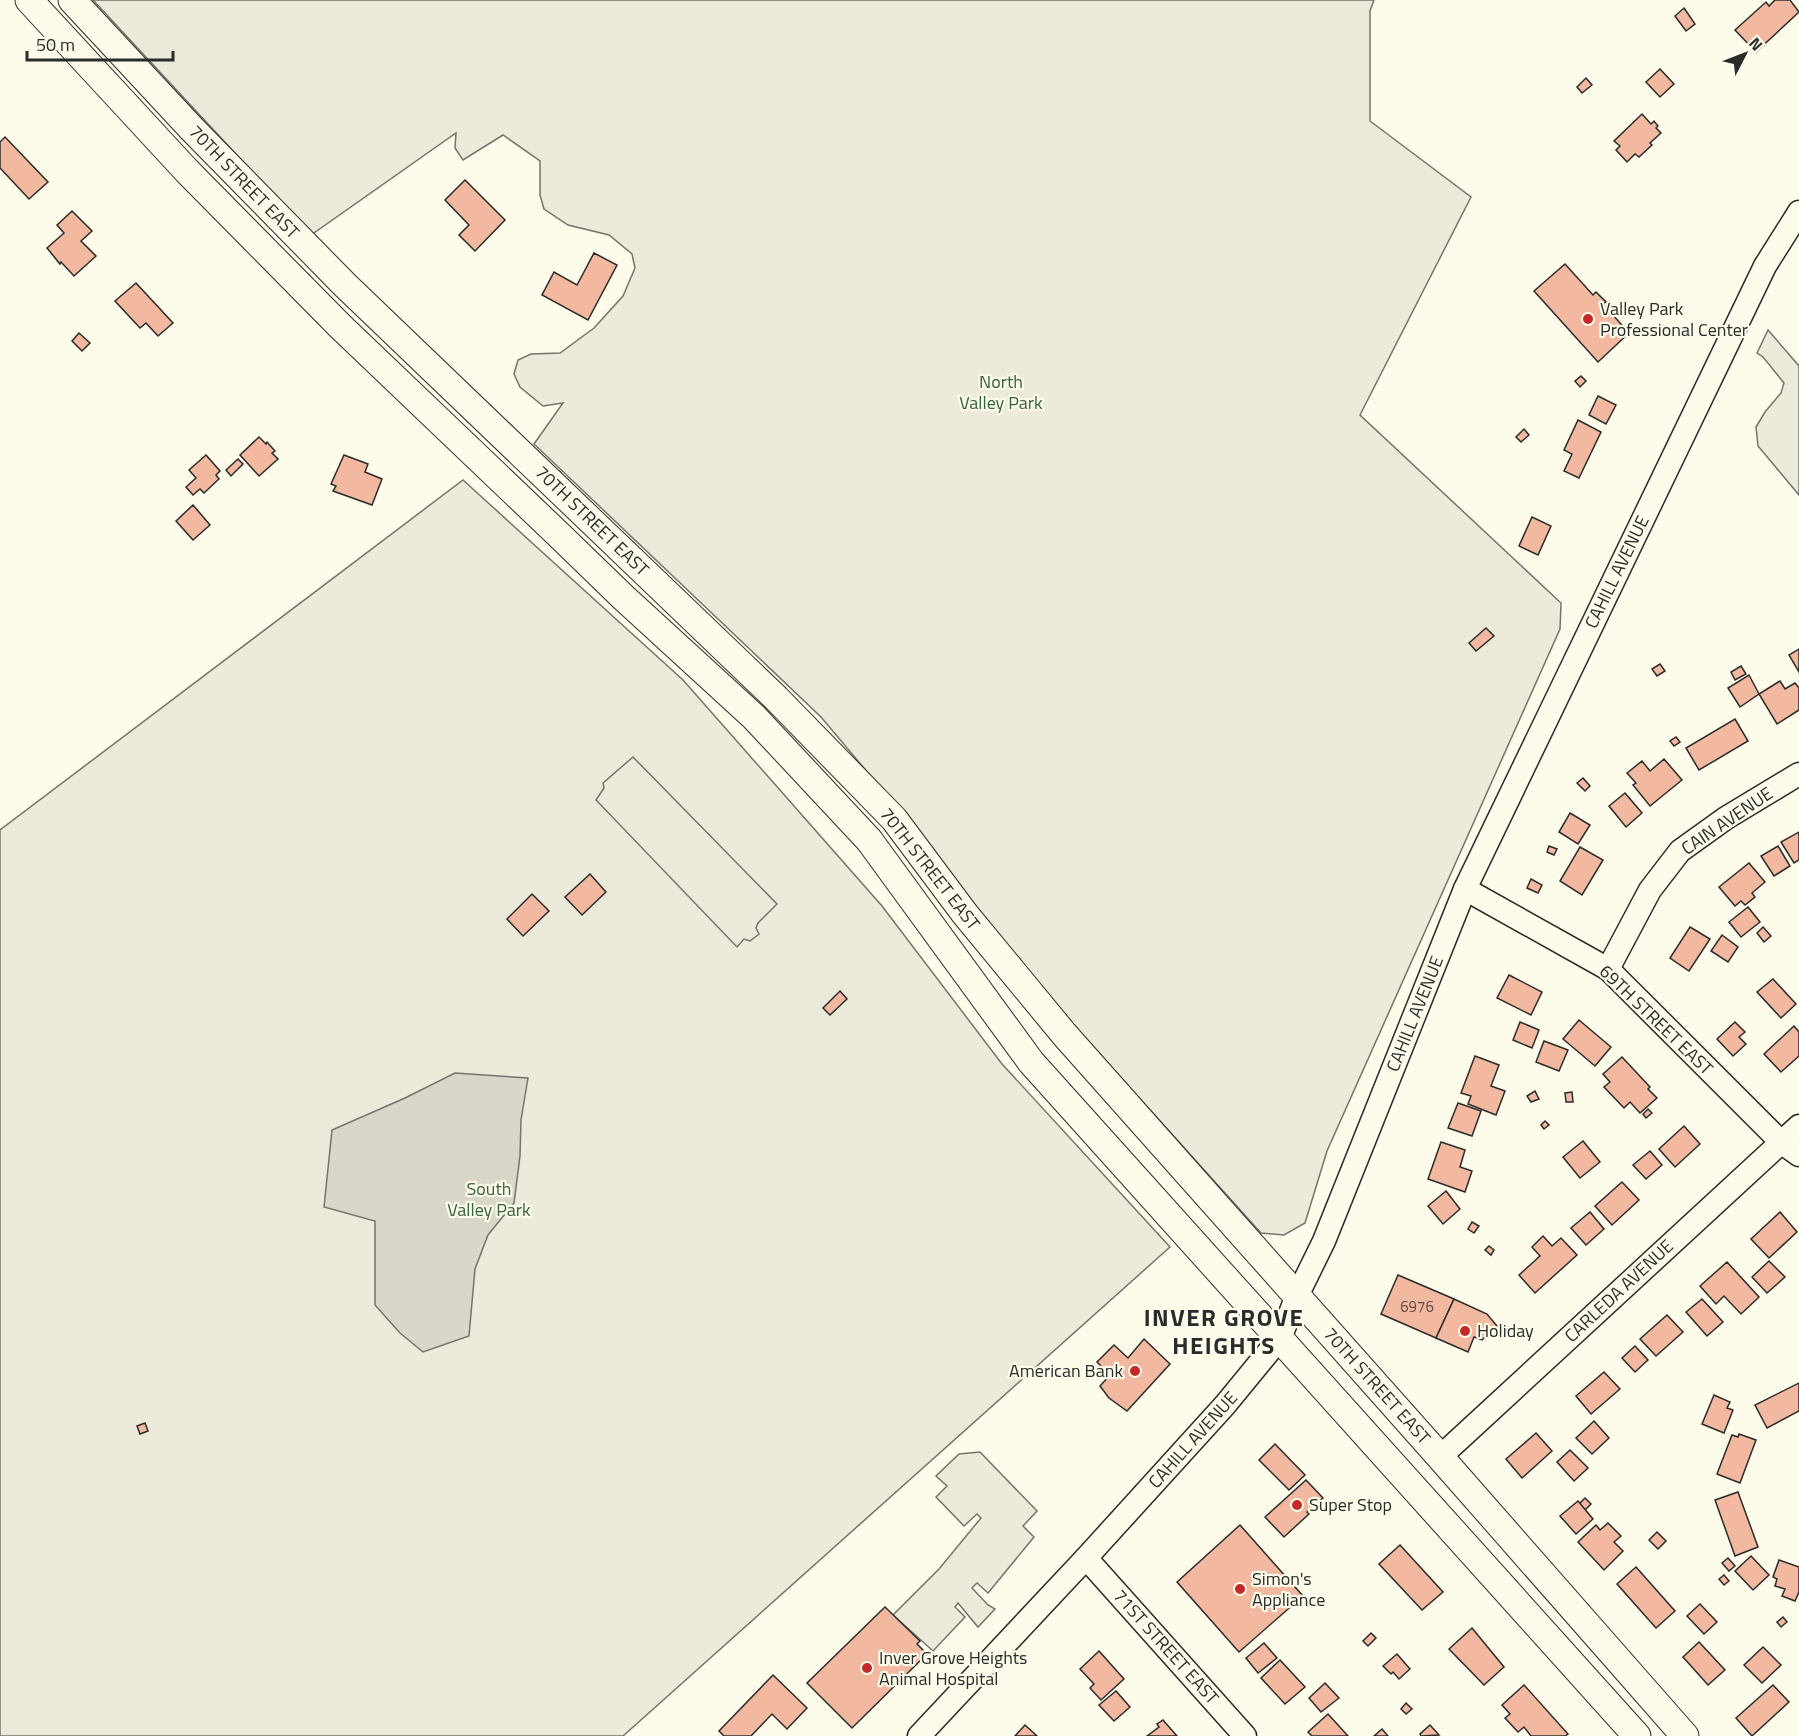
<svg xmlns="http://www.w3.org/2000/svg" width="1799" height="1736" viewBox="0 0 1799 1736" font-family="'Titillium Web',sans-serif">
  <rect width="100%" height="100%" fill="#fdfbea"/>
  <!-- green -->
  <g fill="#ecebdb" stroke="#74746e" stroke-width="1.5">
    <polygon points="93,0 1374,0 1370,11 1370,121 1471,197 1360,415 1561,603 1560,629 1327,1151 1305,1223 1284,1235 1261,1233 1043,991 890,799 821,717 534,444 563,403 543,406 520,387 514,374 518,360 531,354 560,353 594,328 623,296 635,268 632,254 609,235 568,225 544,209 540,195 540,161 503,135 463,160 455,148 456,133 311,235"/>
    <polygon points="463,480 683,680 882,906 1002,1064 1170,1247 623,1736 0,1736 0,830"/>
  </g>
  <!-- parking -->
  <g fill="#eceadb" stroke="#74746e" stroke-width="1.5">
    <polygon points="1768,330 1799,366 1799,495 1758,446 1756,427 1765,412 1781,393 1784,383 1763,357 1757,353"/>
    <polygon points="633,757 777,904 758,923 756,928 759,934 750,941 744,939 737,947 596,800 604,788 603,783"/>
    <polygon points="980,1452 1037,1511 1023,1526 1034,1537 988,1593 977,1583 972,1588 988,1605 995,1609 978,1627 958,1603 955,1607 965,1617 933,1651 893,1615 939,1569 981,1518 977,1514 964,1526 936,1497 947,1486 936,1476 959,1454"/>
  </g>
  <!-- water -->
  <polygon fill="#d8d7c9" stroke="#74746e" stroke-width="1.5" points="455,1073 528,1078 521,1120 520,1156 514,1203 488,1235 475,1269 469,1336 423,1352 400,1333 375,1305 375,1221 324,1207 332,1130 405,1098"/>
  <!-- building -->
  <g fill="#f2b8a0" stroke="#2b2b2b" stroke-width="1.5">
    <polygon points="1775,0 1790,0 1799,12 1756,52 1735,30 1766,2 1769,6"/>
    <polygon points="1684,8 1695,24 1686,31 1675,16"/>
    <polygon points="1660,69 1674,84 1660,97 1646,82"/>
    <polygon points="1586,78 1592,85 1582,93 1577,87"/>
    <polygon points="1642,114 1651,124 1654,121 1658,126 1656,128 1661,133 1650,143 1652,145 1639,157 1635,154 1627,162 1616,150 1620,146 1614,141"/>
    <polygon points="5,137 48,182 29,199 0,168 0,142"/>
    <polygon points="465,180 505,220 475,251 459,235 469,225 445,200"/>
    <polygon points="72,211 92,231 81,241 96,256 74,276 61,262 60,264 47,248 64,233 57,225"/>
    <polygon points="594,253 617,265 588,320 542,295 554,272 577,285"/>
    <polygon points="1565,264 1593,295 1596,292 1606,302 1603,304 1629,333 1598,362 1534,291"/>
    <polygon points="136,283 173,323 158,336 146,323 140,328 115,301"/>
    <polygon points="79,333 90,343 82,351 72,341"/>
    <polygon points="1581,376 1586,381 1580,387 1575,381"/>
    <polygon points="1598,396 1616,405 1606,424 1589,415"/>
    <polygon points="1578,420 1601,432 1579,478 1564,471 1572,454 1564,450"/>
    <polygon points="1524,429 1529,435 1521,442 1516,437"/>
    <polygon points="259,437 266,444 267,442 275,451 272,453 278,459 259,476 240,455"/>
    <polygon points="206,455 220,471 216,475 219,479 204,493 200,489 193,495 186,487 196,478 189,470"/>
    <polygon points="344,455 368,464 365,472 382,479 372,505 333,491 336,486 331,484"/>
    <polygon points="238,459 243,464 231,476 226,470"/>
    <polygon points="193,505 210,525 193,540 176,521"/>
    <polygon points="1532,517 1551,526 1538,555 1519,546"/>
    <polygon points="1486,628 1494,636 1476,651 1469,643"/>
    <polygon points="1799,649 1799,672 1789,655"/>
    <polygon points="1660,664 1665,671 1657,676 1652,669"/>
    <polygon points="1741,666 1746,674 1735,680 1731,672"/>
    <polygon points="1749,675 1759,694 1740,707 1728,688"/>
    <polygon points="1780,681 1785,689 1795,683 1799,688 1799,710 1777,724 1759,694"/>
    <polygon points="1735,719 1748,741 1699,770 1686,748"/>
    <polygon points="1676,737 1680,742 1674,746 1670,741"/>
    <polygon points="1664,759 1682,780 1650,806 1633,785 1636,783 1627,773 1642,761 1650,771"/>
    <polygon points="1583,778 1590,786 1585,791 1577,783"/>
    <polygon points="1625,793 1642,813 1626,827 1609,806"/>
    <polygon points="1570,813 1590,825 1578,844 1559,832"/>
    <polygon points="1799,832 1799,860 1794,863 1781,842"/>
    <polygon points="1549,846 1557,849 1554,855 1547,852"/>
    <polygon points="1778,846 1790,866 1774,876 1761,856"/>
    <polygon points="1580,847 1603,860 1582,895 1560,881"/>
    <polygon points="1749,863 1765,882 1752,893 1755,897 1745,905 1741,901 1735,906 1719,887"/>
    <polygon points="590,874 606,892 582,915 565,897"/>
    <polygon points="1531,879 1542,885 1538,893 1527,888"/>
    <polygon points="532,894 549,911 523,936 507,919"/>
    <polygon points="1748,907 1760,922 1741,937 1729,922"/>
    <polygon points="1690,927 1710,939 1689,971 1670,958"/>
    <polygon points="1763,927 1771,936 1764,942 1757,933"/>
    <polygon points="1722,935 1738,947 1728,962 1711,951"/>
    <polygon points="1509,975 1542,992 1531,1015 1497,998"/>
    <polygon points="1773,979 1796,1004 1781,1018 1757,992"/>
    <polygon points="840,991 847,999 830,1015 823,1008"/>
    <polygon points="1579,1020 1611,1047 1595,1066 1563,1039"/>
    <polygon points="1520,1022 1539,1030 1532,1048 1513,1040"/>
    <polygon points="1735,1022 1745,1032 1739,1037 1746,1044 1733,1056 1717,1039"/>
    <polygon points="1794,1026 1799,1032 1799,1056 1781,1072 1764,1054"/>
    <polygon points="1544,1041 1568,1050 1559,1071 1536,1062"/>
    <polygon points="1475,1056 1499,1065 1491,1086 1505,1091 1496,1115 1468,1104 1471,1096 1461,1093"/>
    <polygon points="1622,1057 1650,1087 1648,1089 1657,1098 1640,1113 1630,1102 1624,1108 1604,1087 1610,1082 1603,1074"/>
    <polygon points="1535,1091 1539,1099 1531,1102 1527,1096"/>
    <polygon points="1572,1092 1573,1102 1566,1102 1565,1093"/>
    <polygon points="1458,1103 1481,1111 1472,1136 1448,1128"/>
    <polygon points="1648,1109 1652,1113 1646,1118 1643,1114"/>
    <polygon points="1545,1121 1549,1125 1544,1129 1541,1125"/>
    <polygon points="1684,1126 1700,1144 1675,1167 1659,1149"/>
    <polygon points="1583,1141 1600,1162 1580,1178 1563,1157"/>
    <polygon points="1441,1142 1465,1150 1460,1167 1472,1171 1465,1192 1428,1179"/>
    <polygon points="1650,1151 1662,1165 1646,1179 1633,1165"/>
    <polygon points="1622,1182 1639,1200 1612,1225 1595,1206"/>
    <polygon points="1446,1191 1460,1209 1443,1224 1428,1206"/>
    <polygon points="1590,1212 1604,1229 1586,1245 1571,1228"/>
    <polygon points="1780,1212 1797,1232 1769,1258 1751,1239"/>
    <polygon points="1472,1222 1479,1226 1474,1233 1468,1229"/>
    <polygon points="1543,1236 1552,1246 1561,1238 1577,1255 1535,1293 1519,1275 1540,1256 1532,1247"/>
    <polygon points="1489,1246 1494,1250 1491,1255 1485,1250"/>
    <polygon points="1769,1261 1785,1277 1767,1293 1752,1277"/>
    <polygon points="1727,1262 1759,1297 1741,1314 1724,1296 1716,1304 1700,1286"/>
    <polygon points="1398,1275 1454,1299 1436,1338 1381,1314"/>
    <polygon points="1454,1299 1487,1314 1497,1326 1482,1340 1474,1337 1468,1352 1436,1338"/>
    <polygon points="1702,1299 1723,1322 1707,1336 1686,1312"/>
    <polygon points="1667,1315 1683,1332 1656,1356 1640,1339"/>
    <polygon points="1144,1339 1170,1364 1127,1411 1109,1398 1100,1386 1110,1375 1097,1362 1114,1345 1128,1358"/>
    <polygon points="1635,1346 1648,1360 1635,1372 1622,1358"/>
    <polygon points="1604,1372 1620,1389 1591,1414 1576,1396"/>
    <polygon points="1799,1383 1799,1411 1767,1428 1755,1405"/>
    <polygon points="1714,1395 1730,1402 1727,1408 1733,1410 1724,1433 1702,1424"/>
    <polygon points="1594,1421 1609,1438 1592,1454 1576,1438"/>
    <polygon points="145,1423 148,1431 140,1434 137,1426"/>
    <polygon points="1536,1433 1552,1451 1522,1478 1506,1459"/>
    <polygon points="1739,1434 1756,1440 1740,1483 1717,1474 1732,1435 1738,1437"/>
    <polygon points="1275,1444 1305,1475 1289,1490 1259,1460"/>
    <polygon points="1570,1450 1588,1468 1574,1481 1557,1462"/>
    <polygon points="1306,1480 1323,1498 1307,1512 1309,1514 1284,1537 1265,1517"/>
    <polygon points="1738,1492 1758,1547 1735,1556 1715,1500"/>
    <polygon points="1585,1498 1591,1504 1585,1510 1579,1504"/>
    <polygon points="1578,1501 1593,1519 1576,1534 1560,1516"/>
    <polygon points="1608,1523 1621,1536 1614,1542 1623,1551 1604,1570 1578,1542 1596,1525 1600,1530"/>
    <polygon points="1240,1525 1303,1596 1239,1652 1177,1582"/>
    <polygon points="1657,1532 1666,1541 1658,1549 1649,1540"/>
    <polygon points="1400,1545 1443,1592 1422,1610 1379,1564"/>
    <polygon points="1751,1556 1769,1575 1753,1590 1735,1571"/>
    <polygon points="1728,1558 1735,1566 1729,1571 1722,1563"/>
    <polygon points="1779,1560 1799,1567 1799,1592 1795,1601 1782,1596 1785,1589 1775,1586 1777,1579 1773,1577"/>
    <polygon points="1636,1567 1675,1611 1656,1628 1617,1584"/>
    <polygon points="1724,1575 1729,1581 1724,1585 1719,1579"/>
    <polygon points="1700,1604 1717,1622 1704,1634 1687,1616"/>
    <polygon points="885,1607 920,1641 917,1644 927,1654 852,1728 807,1683"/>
    <polygon points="1783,1617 1787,1622 1781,1627 1777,1622"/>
    <polygon points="1472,1628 1504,1667 1484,1685 1449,1649"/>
    <polygon points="1371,1633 1376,1638 1368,1646 1363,1641"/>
    <polygon points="1699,1642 1725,1670 1708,1685 1683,1657"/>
    <polygon points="1264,1643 1277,1658 1258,1673 1246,1658"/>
    <polygon points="1763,1647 1781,1665 1762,1683 1744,1665"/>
    <polygon points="1099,1651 1124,1679 1101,1700 1090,1688 1094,1684 1080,1669"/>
    <polygon points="1397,1654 1410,1669 1399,1679 1393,1672 1391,1674 1383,1666"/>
    <polygon points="1280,1660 1305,1687 1285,1704 1261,1678"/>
    <polygon points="773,1675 807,1708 787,1729 772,1714 751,1736 724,1736 719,1731"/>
    <polygon points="1325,1683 1339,1698 1321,1712 1309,1698"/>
    <polygon points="1524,1685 1568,1734 1565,1736 1531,1736 1524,1727 1518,1732 1505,1718 1510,1714 1502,1705"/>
    <polygon points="1773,1685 1789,1702 1752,1736 1736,1718"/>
    <polygon points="1116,1691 1130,1707 1114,1721 1099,1705"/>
    <polygon points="1406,1703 1412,1709 1406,1714 1401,1709"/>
    <polygon points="1328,1714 1348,1736 1312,1736 1308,1732"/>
    <polygon points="1163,1720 1177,1736 1147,1736 1159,1727 1157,1724"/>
    <polygon points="1025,1725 1037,1736 1015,1736"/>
    <polygon points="1430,1725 1439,1735 1421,1736 1420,1734"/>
    <polygon points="1382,1729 1388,1736 1374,1736"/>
  </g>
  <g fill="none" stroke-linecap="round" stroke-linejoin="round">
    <defs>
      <g id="minor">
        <polyline points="1465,889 1608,969 1781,1142 1799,1155"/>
        <polyline points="1608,969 1650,890 1680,851 1726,818 1799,774"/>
        <polyline points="1440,1457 1799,1126"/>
        <polyline points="1086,1558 1245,1736"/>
        <polyline points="919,1736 1086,1558 1225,1405 1280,1338 1297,1296 1324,1241 1465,889 1765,266 1799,212"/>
      </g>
      <g id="major">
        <polyline points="29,0 187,171 340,326 559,535 623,597 754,717 869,840 1031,1062 1637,1736"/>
        <polyline points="72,0 192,129 345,285 776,698 894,819 965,914 1064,1034 1440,1457 1685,1736"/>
      </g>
    </defs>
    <!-- minor casing -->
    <use href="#minor" stroke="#2b2b2b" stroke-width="25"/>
    <!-- major casing -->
    <use href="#major" stroke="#2b2b2b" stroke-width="29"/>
    <!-- minor -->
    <use href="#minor" stroke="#fdfbea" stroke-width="22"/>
    <!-- major -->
    <use href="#major" stroke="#fdfbea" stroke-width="27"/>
  </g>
  <!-- markers -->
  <g fill="#c62828" stroke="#fdfbea" stroke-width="2">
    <circle cx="1588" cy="319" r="6"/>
    <circle cx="1465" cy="1331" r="6"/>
    <circle cx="1135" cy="1371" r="6"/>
    <circle cx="1297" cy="1505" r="6"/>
    <circle cx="1240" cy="1589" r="6"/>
    <circle cx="867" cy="1668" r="6"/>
  </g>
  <g text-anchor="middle" stroke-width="4.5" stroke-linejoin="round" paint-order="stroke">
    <!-- number labels -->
    <g font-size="15" fill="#5d4e48">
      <text x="1417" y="1312">6976</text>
    </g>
    <!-- street labels -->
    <g font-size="18" fill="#2b2b2b" stroke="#fdfbea">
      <text transform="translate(244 182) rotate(46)" y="6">70TH STREET EAST</text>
      <text transform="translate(592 521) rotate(44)" y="6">70TH STREET EAST</text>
      <text transform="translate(1617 572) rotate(-64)" y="6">CAHILL AVENUE</text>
      <text transform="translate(1727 821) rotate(-34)" y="6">CAIN AVENUE</text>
      <text transform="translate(930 869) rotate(52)" y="6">70TH STREET EAST</text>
      <text transform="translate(1415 1014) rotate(-68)" y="6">CAHILL AVENUE</text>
      <text transform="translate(1656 1020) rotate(44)" y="6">69TH STREET EAST</text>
      <text transform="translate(1619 1291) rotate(-43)" y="6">CARLEDA AVENUE</text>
      <text transform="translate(1377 1386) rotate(48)" y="6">70TH STREET EAST</text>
      <text transform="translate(1193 1440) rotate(-48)" y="6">CAHILL AVENUE</text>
      <text transform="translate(1166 1647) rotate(48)" y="6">71ST STREET EAST</text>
    </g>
    <!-- poi labels -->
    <g font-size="18" fill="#2b2b2b" stroke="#fdfbea" text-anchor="start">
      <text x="1600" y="315">Valley Park<tspan x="1600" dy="21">Professional Center</tspan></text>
      <text x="1477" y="1337">Holiday</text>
      <text x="1123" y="1377" text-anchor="end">American Bank</text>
      <text x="1309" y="1511">Super Stop</text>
      <text x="1252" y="1585">Simon's<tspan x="1252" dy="21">Appliance</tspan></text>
      <text x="879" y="1664">Inver Grove Heights<tspan x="879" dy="21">Animal Hospital</tspan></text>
    </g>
    <!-- park labels -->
    <g font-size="18" fill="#34623c" stroke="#fdfbea">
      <text x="1001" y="388">North<tspan x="1001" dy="21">Valley Park</tspan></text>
      <text x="489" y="1195">South<tspan x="489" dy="21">Valley Park</tspan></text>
    </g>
    <!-- district labels -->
    <g font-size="24" font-weight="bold" letter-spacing="1.5" fill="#2b2b2b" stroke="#fdfbea">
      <text x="1224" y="1326">INVER GROVE<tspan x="1224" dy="28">HEIGHTS</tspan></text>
    </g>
  </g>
  <!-- north arrow -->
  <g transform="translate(1745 54) rotate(48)" stroke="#fdfbea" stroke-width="4.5" paint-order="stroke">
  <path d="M0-4.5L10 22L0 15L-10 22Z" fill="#2b2b2b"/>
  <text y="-9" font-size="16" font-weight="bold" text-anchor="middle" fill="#2b2b2b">N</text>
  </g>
  <!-- scale -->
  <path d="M27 51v9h146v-9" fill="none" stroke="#2b2b2b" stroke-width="3"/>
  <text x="36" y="51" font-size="18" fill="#2b2b2b" stroke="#fdfbea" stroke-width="4.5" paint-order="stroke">50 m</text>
</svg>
